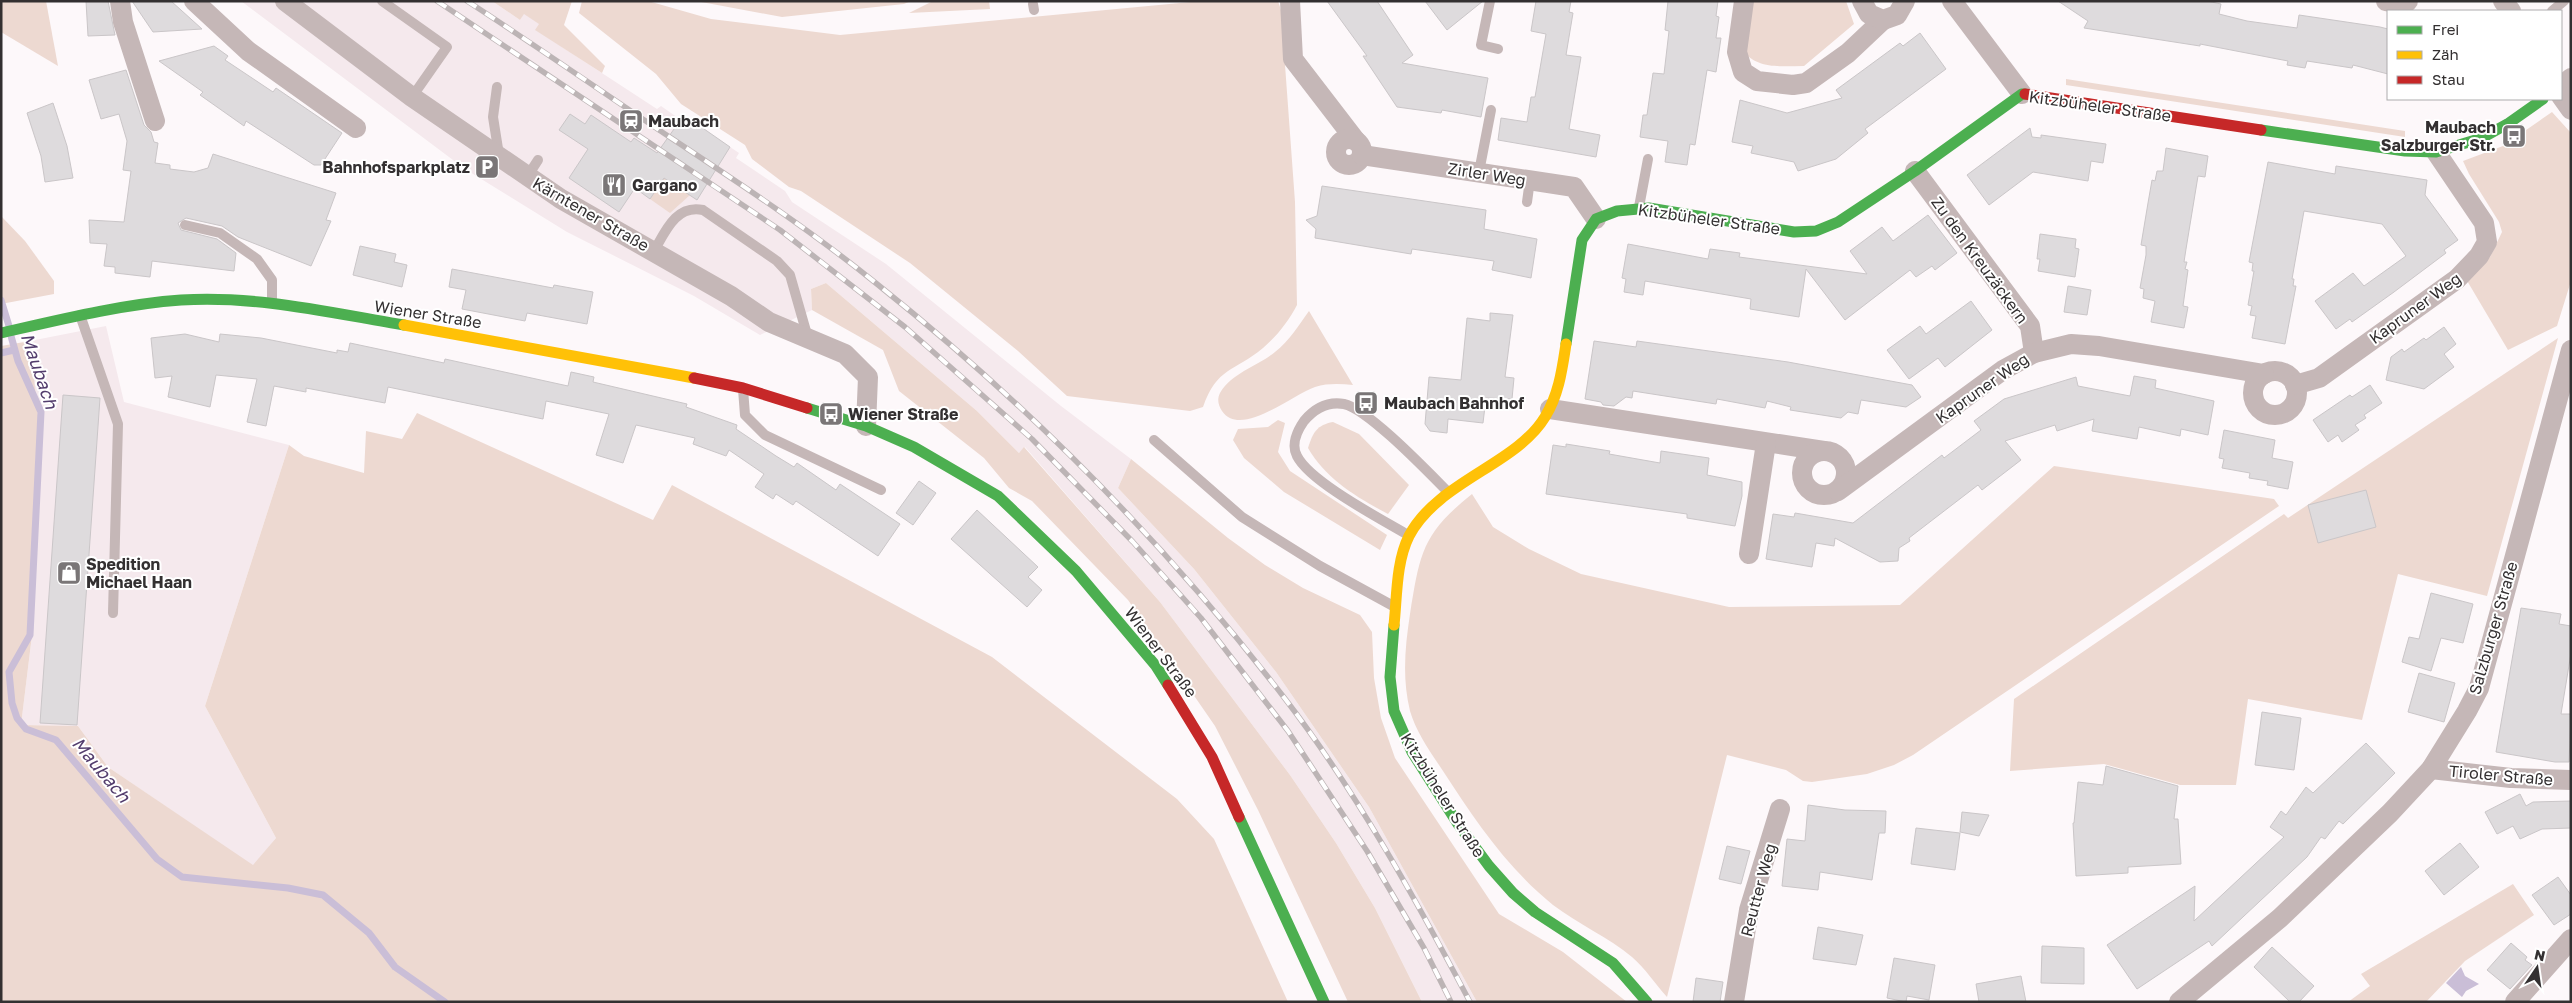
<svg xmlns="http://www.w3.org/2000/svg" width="2572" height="1003" viewBox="0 0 2572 1003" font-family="'Golos Text',sans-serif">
  <rect width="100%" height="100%" fill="#fdf8fa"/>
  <!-- built -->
  <g fill="#f5e9ed">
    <polygon points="241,1 492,1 520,20 524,13 540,24 536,30 657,109 661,106 681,120 693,122 739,153 736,158 785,191 792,202 886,264 1061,406 1131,459 1118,488 1194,569 1276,672 1369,807 1477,1002 1422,1002 1375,908 1336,843 1290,775 1160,602 1025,447 1019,453 977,411 826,283 811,289 812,310 760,335 694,296 567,232 465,169"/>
    <polygon points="106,326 124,402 289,445 205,706 276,838 253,866 108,767 78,726 21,725 33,627 42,452 30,341"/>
  </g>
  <!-- green -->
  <g fill="#edd9d1">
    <polygon points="1,1 46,1 58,66 1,32"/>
    <polygon points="492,1 572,1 564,25 605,66 602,73 535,30 539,24 524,14 520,20"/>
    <path d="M582,1H648L711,19L840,35L1201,1H1278L1281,10L1295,202L1297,305C1288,322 1277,336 1263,348C1234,372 1217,367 1203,407L1190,411L1067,396L1018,351L910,263L801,191L789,187L752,159L745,145L681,104L656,74L579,13Z"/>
    <polygon points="696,1 911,1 904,4 782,17"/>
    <polygon points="933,1 989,1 990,9 909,13"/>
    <path d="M1749,1H1846L1854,24L1804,66C1781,66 1756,70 1742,49Z"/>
    <polygon points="2066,79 2405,131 2405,137 2066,85"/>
    <polygon points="2552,112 2571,133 2571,281 2557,326 2508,350 2466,279 2490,257 2502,232 2499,222 2469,174 2463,161 2503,146"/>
    <polygon points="664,178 690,195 670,213 650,199"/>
    <polygon points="1,216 25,241 54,281 54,294 1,304"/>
    <polygon points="826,283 977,411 1019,453 1024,447 1160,602 1290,775 1336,843 1375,908 1422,1002 1348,1002 1258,810 1215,726 1128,600 1032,501 1009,488 984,458 899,391 883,350 812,310 811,289"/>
    <path d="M1309,311L1353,385C1341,384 1328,383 1315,387C1293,394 1241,439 1222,411C1218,405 1217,399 1220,393C1233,372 1257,367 1275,352C1289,341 1299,325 1309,311Z"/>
    <polygon points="2558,338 2487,596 2398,574 2362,720 2248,699 2236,785 2180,785 2104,764 2010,771 2014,699 2284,514 2288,518"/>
    <polygon points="30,341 42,452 33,627 21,725 78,726 108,767 253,865 276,838 205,706 289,445 304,456 364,473 366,431 402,439 417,413 653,520 672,485 992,657 1177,799 1214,839 1288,1002 1,1002 1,346"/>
    <polygon points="1278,420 1285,423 1278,452 1290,471 1387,535 1380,550 1284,492 1244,458 1233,440 1238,429 1268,427"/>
    <path d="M1333,422L1359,434L1409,485L1388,514C1356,497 1326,479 1308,448C1313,432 1317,425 1333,422Z"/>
    <polygon points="1131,459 1228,538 1265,565 1303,588 1360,615 1372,632 1374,678 1381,718 1395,758 1499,914 1563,952 1627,1002 1477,1002 1369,807 1276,672 1194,569 1118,488"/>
    <path d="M2054,466L2274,499L2279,506L1913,755L1894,765L1867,774L1812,782L1803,781L1786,770L1727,755L1667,997C1656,985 1645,968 1632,957C1608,937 1578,924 1553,905C1507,868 1475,820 1443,771C1431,753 1416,732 1410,711C1402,678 1405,647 1410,614C1420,553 1422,534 1472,494L1493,527L1529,549L1581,574L1729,607L1900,605Z"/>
    <polygon points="2513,884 2534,915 2465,961 2426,1002 2348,1002 2370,986 2361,974"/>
  </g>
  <!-- water -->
  <polygon fill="#cabed7" points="2461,967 2465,976 2479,984 2466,991 2462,997 2446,983"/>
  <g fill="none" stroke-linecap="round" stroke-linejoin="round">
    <!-- stream -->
    <g stroke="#cabed7" stroke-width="7">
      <polyline points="1,300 9,326"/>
      <polyline points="11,336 18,361 41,412 30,635 9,672 12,703 17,718 26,729 56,740 157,859 182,877 288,888 323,895 369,933 395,967 445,1002"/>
      <polyline points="1,353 14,350"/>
    </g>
  </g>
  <!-- building -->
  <g fill="#dedbdd" stroke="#cac6c8">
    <polygon points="86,1 108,1 115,35 88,36"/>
    <polygon points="132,1 171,1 202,29 153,32"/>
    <polygon points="1327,1 1377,1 1413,55 1402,63 1488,78 1481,117 1442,110 1441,113 1397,107 1363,56 1367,56"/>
    <polygon points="1425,1 1483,1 1447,30"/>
    <polygon points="1536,1 1571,1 1569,12 1573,13 1566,55 1581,57 1569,129 1600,135 1596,157 1498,140 1501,118 1527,122 1531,97 1535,97 1546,34 1531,31"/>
    <polygon points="1668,1 1718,1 1716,16 1719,17 1716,38 1721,38 1716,72 1707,70 1695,145 1690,144 1687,165 1665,162 1668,141 1640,137 1643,115 1647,115 1653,73 1664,74 1669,31 1665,30"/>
    <polygon points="2058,1 2207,1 2221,4 2219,14 2247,21 2297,28 2299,15 2380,27 2388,29 2388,74 2353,65 2352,68 2307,61 2305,68 2287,65 2288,61 2200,44 2200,46 2084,28 2088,21"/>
    <polygon points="1920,33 1946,69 1865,129 1868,133 1836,159 1798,171 1794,162 1751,153 1753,146 1732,142 1740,100 1787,113 1842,98 1836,90 1900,43 1903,46"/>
    <polygon points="214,46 228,56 225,60 273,92 276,88 342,133 321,165 314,165 246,121 244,126 200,95 203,92 159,61"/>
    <polygon points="126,70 144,125 151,132 154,142 158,143 155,163 170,165 170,169 194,172 208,168 213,154 336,193 326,220 331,221 311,266 238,237 222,226 186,218 178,223 181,230 217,239 236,253 234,271 152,261 150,277 115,273 115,267 104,266 107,244 90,243 89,220 124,222 131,171 123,170 127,141 119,114 101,119 89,80"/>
    <polygon points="53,103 67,146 73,178 45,182 41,156 27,113"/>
    <polygon points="570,114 585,124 591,115 631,142 634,138 657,153 684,115 730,147 697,200 664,178 650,199 635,188 619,212 569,178 588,149 559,130"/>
    <polygon points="2030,128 2032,137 2041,138 2041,135 2106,144 2103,163 2091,161 2088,181 2033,172 1989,205 1967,175"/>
    <polygon points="2166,148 2208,156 2205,177 2198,176 2186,249 2184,262 2187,262 2185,269 2188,270 2183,306 2188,307 2184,328 2151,322 2155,301 2143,298 2144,289 2140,288 2146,255 2146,246 2141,245 2148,203 2152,180 2155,181 2157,171 2163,171"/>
    <polygon points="2268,162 2335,174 2336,166 2427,180 2425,195 2458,240 2444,250 2446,253 2394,292 2352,322 2350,319 2336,329 2315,301 2353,273 2364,286 2406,256 2382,224 2304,211 2292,279 2294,279 2293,286 2296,286 2285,344 2252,338 2256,316 2250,315 2252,306 2248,305 2254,271 2252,271 2253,263 2249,262"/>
    <polygon points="1322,186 1486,210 1484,229 1537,239 1531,278 1492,270 1494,261 1412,249 1411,254 1315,238 1316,229 1306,220 1317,216"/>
    <polygon points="1928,215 1957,253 1935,270 1932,266 1916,277 1910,270 1845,320 1806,269 1799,317 1750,309 1751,299 1645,281 1643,295 1624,292 1626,279 1622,278 1628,244 1708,259 1710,249 1740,253 1739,257 1867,274 1850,251 1882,227 1893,241"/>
    <polygon points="2040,234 2076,239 2075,248 2079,249 2075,277 2038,271 2040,259 2037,259"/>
    <polygon points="360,246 396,254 394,262 407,265 402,287 353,275"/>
    <polygon points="452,269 553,288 554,285 593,292 587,324 527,313 525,321 462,309 466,290 449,287"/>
    <polygon points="2068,286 2091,290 2087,315 2064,312"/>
    <polygon points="1971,301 1992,330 1945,367 1938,358 1909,379 1887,350 1920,326 1926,334"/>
    <polygon points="1490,313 1513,315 1505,377 1514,378 1512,399 1486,398 1483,423 1448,419 1447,433 1430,431 1425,424 1429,377 1461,380 1467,318 1490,321"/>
    <polygon points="2444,327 2456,344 2444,354 2454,367 2424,389 2386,380 2391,357 2402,349 2404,352 2424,338 2426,340"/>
    <polygon points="185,334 219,342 220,334 261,338 337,353 337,350 348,352 350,343 444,363 445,359 568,386 571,372 594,377 593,382 687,404 686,407 737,425 736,429 776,456 794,467 797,463 836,490 840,484 900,524 878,556 796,501 793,505 776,494 773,499 755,487 764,474 729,450 726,456 693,444 695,438 636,425 623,463 596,455 609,414 546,401 543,419 388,387 385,403 306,388 306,392 274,386 266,426 247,422 257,379 216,375 210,407 168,397 172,376 155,378 151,338"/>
    <polygon points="1594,341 1636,347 1637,341 1788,362 1912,385 1921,397 1906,407 1861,400 1858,414 1848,412 1841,418 1790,410 1791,407 1767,401 1765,408 1717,399 1716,404 1633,391 1632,398 1626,397 1614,406 1603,405 1601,402 1585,399"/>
    <polygon points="2134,376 2156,380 2155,388 2214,401 2208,435 2181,429 2180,436 2139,427 2137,439 2092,431 2094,419 2057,431 2055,425 2005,441 2021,460 1982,490 1978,485 1909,538 1910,541 1899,548 1898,561 1880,562 1835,538 1834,546 1816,543 1812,567 1766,559 1773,514 1794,517 1795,513 1853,523 1942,455 1944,458 1981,430 1974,421 2004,399 2076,377 2078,386 2130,396"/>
    <polygon points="2370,385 2382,403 2364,415 2366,418 2355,425 2359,430 2342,442 2338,435 2328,442 2313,420 2350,395 2352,397"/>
    <polygon points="63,395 100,398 77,725 40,723"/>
    <polygon points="2224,430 2275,440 2272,458 2293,462 2288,489 2267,485 2268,481 2249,478 2250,473 2222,468 2224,459 2219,458"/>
    <polygon points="1566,444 1610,451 1609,454 1660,463 1661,451 1709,458 1707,475 1742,482 1742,496 1735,526 1687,518 1687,514 1546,494 1553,445 1566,447"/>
    <polygon points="919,481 936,493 913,525 896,513"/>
    <polygon points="2366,490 2376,527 2318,543 2308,505"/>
    <polygon points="977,510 1038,567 1028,577 1042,590 1027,607 951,539"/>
    <polygon points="2431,593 2473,604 2463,643 2441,638 2431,671 2402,662 2409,637 2419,639"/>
    <polygon points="2521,608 2561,614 2559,624 2571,626 2571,653 2561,714 2571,714 2569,762 2555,762 2496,752"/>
    <polygon points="2419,673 2455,683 2444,722 2408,712"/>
    <polygon points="2262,712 2301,718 2294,770 2255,765"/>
    <polygon points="2366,743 2395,773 2343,824 2339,821 2325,839 2321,837 2307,857 2212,946 2209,941 2137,989 2107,945 2195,886 2194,921 2284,837 2270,827 2281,811 2286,815 2306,787 2313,793"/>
    <polygon points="2106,766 2178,786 2174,819 2178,819 2181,864 2128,867 2128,873 2076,876 2073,823 2074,823 2078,782 2103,785"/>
    <polygon points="2520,794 2526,806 2533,802 2571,801 2571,828 2542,829 2520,839 2513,826 2497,834 2485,812"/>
    <polygon points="1808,805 1845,810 1886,811 1885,833 1879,833 1872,880 1820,872 1818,890 1782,886 1787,839 1805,841"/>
    <polygon points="1962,812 1989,815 1979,836 1960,832"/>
    <polygon points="1916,828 1960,833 1955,870 1911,864"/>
    <polygon points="2460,843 2479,867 2444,895 2425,871"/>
    <polygon points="1727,846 1750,851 1741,884 1719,879"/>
    <polygon points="2558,877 2571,895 2571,914 2554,925 2532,895"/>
    <polygon points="1818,927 1863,935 1856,965 1813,959"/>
    <polygon points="2511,943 2527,957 2525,960 2532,965 2510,989 2487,970"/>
    <polygon points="2042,946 2084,948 2084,984 2041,983"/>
    <polygon points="2272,947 2314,986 2299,1002 2290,1002 2254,967"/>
    <polygon points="1894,958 1935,965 1929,1000 1907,996 1906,1002 1887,998"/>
    <polygon points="2021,976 2026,1002 1979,1002 1976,984"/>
    <polygon points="1696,978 1723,982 1720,1002 1693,1002"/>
  </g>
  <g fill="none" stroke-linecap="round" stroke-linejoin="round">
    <!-- lane -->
    <g stroke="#c5b7b7" stroke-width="10">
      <polyline points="382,1 447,47 412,97"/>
      <polyline points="1490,1 1481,45 1498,49"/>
      <polyline points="1033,4 1034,10"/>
      <polyline points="2552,11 2564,1"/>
      <polyline points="497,87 493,117 499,155"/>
      <polyline points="1479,172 1491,110"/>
      <polyline points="527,177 538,160"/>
      <polyline points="1527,202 1530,180"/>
      <polyline points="1639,207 1648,159"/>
      <polyline points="185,225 220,233 257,259 272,280 272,302"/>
      <path d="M654,251C665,232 676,204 703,210L777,261L790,275L808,338"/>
      <polyline points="80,315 118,424 113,613"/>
      <polyline points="743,389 745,415 765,435 881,490"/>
      <polyline points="1154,440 1242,517 1320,566 1395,607"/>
      <path d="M1408,535C1381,519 1310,482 1297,456C1291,445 1297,431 1304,421C1314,409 1327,401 1344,404C1368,409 1428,472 1448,492"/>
    </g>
    <!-- street -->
    <g stroke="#c5b7b7" stroke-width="20">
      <polyline points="120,1 123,22 155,121"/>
      <polyline points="194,1 248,51 356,128"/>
      <polyline points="285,1 412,97 561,199 731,296 769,322 845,354 868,377 866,426"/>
      <polyline points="1290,1 1293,59 1356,141"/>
      <polyline points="1744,1 1737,52 1743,72 1757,81 1793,85 1806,83 1848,53 1883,20"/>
      <polyline points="1862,1 1869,14 1883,20 1897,15 1905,1"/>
      <polyline points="1952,1 2022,94"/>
      <polyline points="2386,1 2405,4 2408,1"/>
      <polyline points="2503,1 2511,11"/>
      <polyline points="2561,86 2571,78"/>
      <polyline points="2561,96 2571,110"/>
      <circle cx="1349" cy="152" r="13"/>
      <polyline points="1362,155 1574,187 1596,219"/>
      <polyline points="1915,171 2030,326 2034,353"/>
      <circle cx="2275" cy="393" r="22"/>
      <polyline points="2295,385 2319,378 2457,279 2479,256 2487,242 2484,223 2436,152"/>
      <polyline points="1550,409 1824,451"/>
      <circle cx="1824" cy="473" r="22"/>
      <polyline points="1838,491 2003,370 2034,353 2071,344 2099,346 2264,374"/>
      <polyline points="1749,554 1766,443"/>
      <polyline points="2431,769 2511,778 2571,780"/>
      <polyline points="1734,1002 1749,910 1780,809"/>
      <polyline points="2179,1002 2280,918 2390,813 2431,769 2467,711 2479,688 2571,350"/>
      <polyline points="2515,1002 2571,939"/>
    </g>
    <!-- fast -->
    <g stroke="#4caf50" stroke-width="11">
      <polyline points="2261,130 2405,151 2436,152 2482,138 2509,123 2543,99"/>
      <path d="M1,333C58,320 123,304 181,300C256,295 331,313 404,325"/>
      <polyline points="1566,344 1582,240 1596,219 1617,211 1649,208 1794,232 1816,231 1838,222 1915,171 2022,94 2025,94"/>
      <polyline points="807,408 866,426 914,447 998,496 1076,571 1156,666 1168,685"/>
      <polyline points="1394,625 1390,677 1394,711 1412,752 1458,824 1489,866 1513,893 1535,912 1613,963 1647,1002"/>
      <polyline points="1239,817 1324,1002"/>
    </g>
    <!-- slow -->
    <g stroke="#ffc107" stroke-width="11">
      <polyline points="404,325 694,378"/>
      <path d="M1394,625C1397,597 1396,562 1409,536C1438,481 1516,465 1545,417C1559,394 1562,370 1566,344"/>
    </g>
    <!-- jam -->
    <g stroke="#c62828" stroke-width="11">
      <polyline points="2025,94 2261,130"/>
      <polyline points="694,378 743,388 807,408"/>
      <polyline points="1168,685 1212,757 1239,817"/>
    </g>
    <defs>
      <g id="rail">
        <polyline points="437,1 780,230 905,327 1032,439 1133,542 1201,618 1288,731 1367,851 1424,948 1451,1002"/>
        <path d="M467,1C532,43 595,87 659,130C733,179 808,228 877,284C1030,406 1167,545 1286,700C1357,793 1415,898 1470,1002"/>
      </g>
    </defs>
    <!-- rail casing -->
    <use href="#rail" stroke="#bcb4b5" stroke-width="5.5"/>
    <!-- rail -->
    <use href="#rail" stroke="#fff" stroke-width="4" stroke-dasharray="11" stroke-linecap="butt"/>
  </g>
  <!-- icons -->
  <defs>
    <symbol id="station-square" viewBox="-11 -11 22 22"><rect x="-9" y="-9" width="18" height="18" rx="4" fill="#7a7677" stroke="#fff"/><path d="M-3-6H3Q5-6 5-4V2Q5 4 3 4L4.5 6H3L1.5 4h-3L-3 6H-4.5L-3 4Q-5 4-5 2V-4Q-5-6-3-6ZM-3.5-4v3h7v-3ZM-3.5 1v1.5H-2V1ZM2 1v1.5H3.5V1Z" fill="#fff"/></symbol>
    <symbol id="bus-square" viewBox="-11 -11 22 22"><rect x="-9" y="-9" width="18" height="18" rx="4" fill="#7a7677" stroke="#fff"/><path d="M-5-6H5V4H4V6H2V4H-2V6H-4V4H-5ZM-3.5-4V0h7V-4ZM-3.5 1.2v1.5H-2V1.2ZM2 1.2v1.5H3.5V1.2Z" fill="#fff"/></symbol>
    <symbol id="parking-square" viewBox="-11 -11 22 22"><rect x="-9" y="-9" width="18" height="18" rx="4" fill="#7a7677" stroke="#fff"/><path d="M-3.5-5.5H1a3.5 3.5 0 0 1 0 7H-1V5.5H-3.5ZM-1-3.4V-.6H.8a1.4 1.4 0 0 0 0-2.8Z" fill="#fff"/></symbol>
    <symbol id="restaurant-square" viewBox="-11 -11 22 22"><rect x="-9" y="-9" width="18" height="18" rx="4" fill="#7a7677" stroke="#fff"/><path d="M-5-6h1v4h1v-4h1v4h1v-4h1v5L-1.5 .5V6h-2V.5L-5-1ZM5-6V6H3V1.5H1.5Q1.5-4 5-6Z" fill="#fff"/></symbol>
    <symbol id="shop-square" viewBox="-11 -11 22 22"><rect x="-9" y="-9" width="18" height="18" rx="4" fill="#7a7677" stroke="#fff"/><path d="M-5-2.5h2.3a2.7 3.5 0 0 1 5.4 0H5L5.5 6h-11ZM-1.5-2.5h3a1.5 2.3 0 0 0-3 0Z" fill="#fff"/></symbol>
  </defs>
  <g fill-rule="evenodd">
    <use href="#station-square" x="617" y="107" width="28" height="28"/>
    <use href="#bus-square" x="2500" y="122" width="28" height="28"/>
    <use href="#parking-square" x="473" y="153" width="28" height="28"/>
    <use href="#restaurant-square" x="600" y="171" width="28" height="28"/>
    <use href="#bus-square" x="1352" y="389" width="28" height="28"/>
    <use href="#bus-square" x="817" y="400" width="28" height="28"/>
    <use href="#shop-square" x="55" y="559" width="28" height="28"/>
  </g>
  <g text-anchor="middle" stroke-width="4" stroke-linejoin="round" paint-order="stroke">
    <!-- street labels -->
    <g font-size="16" fill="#333031" stroke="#fff">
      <text transform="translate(2100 106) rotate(8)" y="6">Kitzbüheler Straße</text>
      <text transform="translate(1487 174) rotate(9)" y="6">Zirler Weg</text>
      <text transform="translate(591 214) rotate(30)" y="6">Kärntener Straße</text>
      <text transform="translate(1709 219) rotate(8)" y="6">Kitzbüheler Straße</text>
      <text transform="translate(1980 260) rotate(54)" y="6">Zu den Kreuzäckern</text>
      <text transform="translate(2415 308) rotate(-36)" y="6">Kapruner Weg</text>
      <text transform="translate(428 314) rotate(9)" y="6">Wiener Straße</text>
      <text transform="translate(1982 388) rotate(-35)" y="6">Kapruner Weg</text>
      <text transform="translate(2493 628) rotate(-74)" y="6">Salzburger Straße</text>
      <text transform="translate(1161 652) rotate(53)" y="6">Wiener Straße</text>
      <text transform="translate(2501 775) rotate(5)" y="6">Tiroler Straße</text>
      <text transform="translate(1443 795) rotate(58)" y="6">Kitzbüheler Straße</text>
      <text transform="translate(1758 890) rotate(-75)" y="6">Reutter Weg</text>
    </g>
    <!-- poi labels -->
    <g font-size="16" font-weight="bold" fill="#333031" stroke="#fff" text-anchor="start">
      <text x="648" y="127">Maubach</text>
      <text x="2496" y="133" text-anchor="end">Maubach<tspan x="2496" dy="18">Salzburger Str.</tspan></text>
      <text x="470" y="173" text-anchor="end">Bahnhofsparkplatz</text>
      <text x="632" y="191">Gargano</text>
      <text x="1384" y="409">Maubach Bahnhof</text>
      <text x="848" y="420">Wiener Straße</text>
      <text x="86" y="570">Spedition<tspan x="86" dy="18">Michael Haan</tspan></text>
    </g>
    <!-- water labels -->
    <g font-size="18" font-style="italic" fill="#533d6d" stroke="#fff">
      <text transform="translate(39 371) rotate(71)" y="6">Maubach</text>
      <text transform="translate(101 770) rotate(50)" y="6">Maubach</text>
    </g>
  </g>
  <!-- border -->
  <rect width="2572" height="1003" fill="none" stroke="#333031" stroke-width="5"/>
  <!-- legend -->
  <rect x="2387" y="10" width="175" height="90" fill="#ffffff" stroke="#adacad"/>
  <rect x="2397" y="26" width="25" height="8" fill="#4caf50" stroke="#adacad"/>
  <text x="2432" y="35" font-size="15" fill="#333031">Frei</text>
  <rect x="2397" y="51" width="25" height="8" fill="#ffc107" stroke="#adacad"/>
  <text x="2432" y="60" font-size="15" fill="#333031">Zäh</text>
  <rect x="2397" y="76" width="25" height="8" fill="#c62828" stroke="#adacad"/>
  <text x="2432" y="85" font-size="15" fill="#333031">Stau</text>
  <!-- north arrow -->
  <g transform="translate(2537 968) rotate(13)" stroke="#ffffff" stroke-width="4" paint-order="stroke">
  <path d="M0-4L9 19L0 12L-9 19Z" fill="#333031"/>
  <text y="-8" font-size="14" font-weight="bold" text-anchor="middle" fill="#333031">N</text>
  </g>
</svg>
